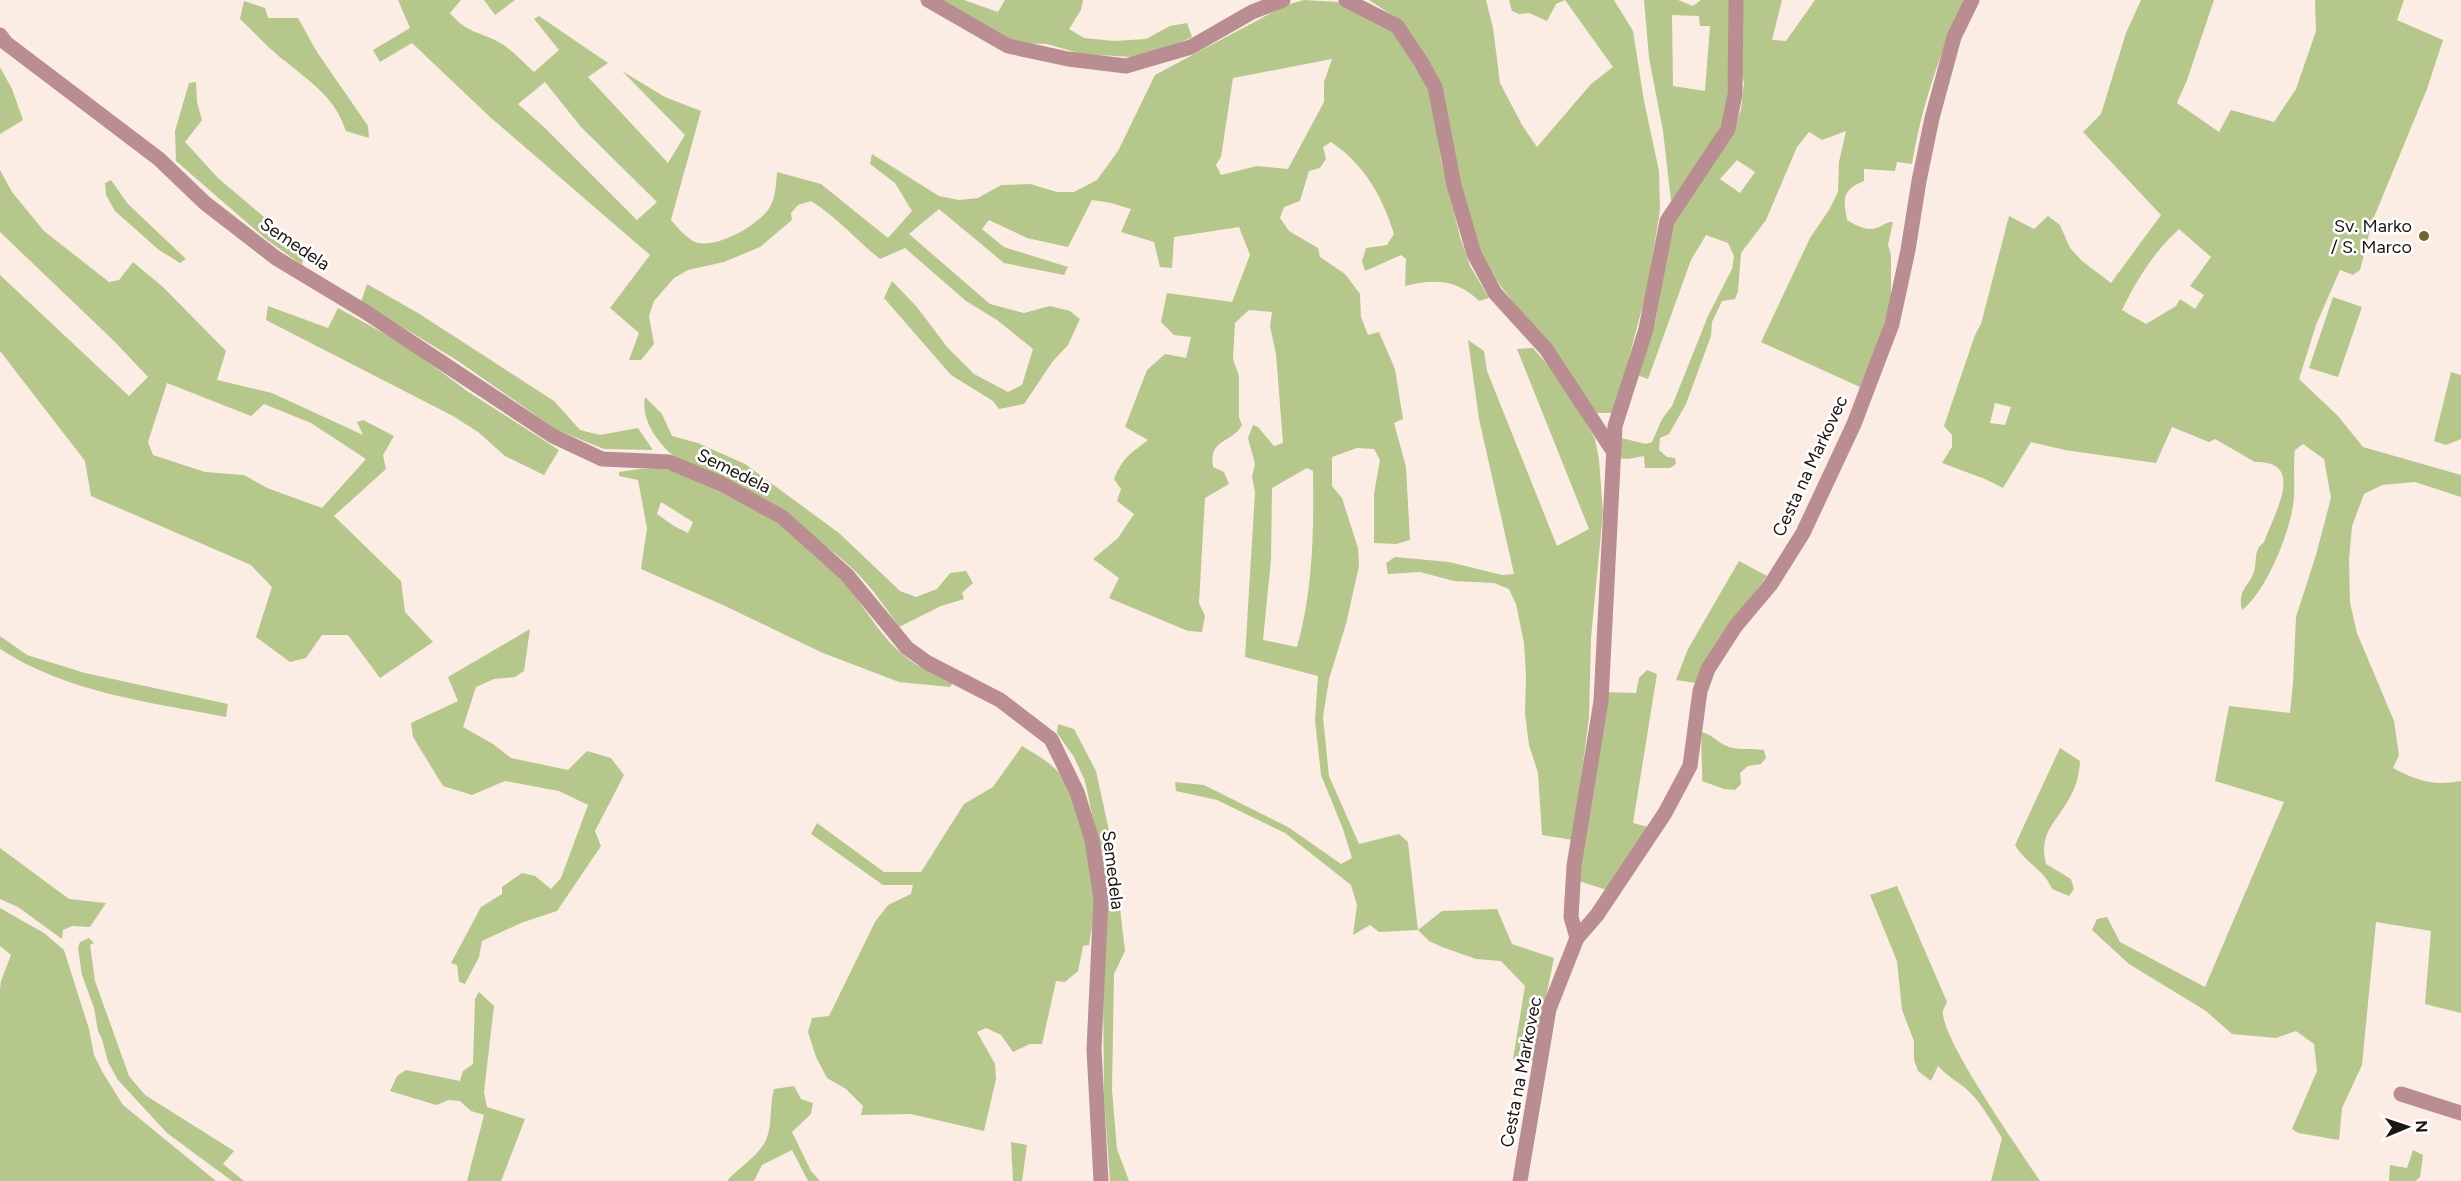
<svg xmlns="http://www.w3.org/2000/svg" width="2461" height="1181" viewBox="0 0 2461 1181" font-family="Figtree,sans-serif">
  <rect width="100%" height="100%" fill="#fcede4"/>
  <!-- green -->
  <g fill="#b5c78b" fill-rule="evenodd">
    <path d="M398,0H461L450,13C468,35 481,31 502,44C513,51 524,63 534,72L559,50L534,19L539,16L608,63L588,77L668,163L685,135L622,71L665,97L701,111L671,220C678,228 685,237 695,242C716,250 762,224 771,205C776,195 776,183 777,172L821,184L888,238L912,211L895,183L870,164L872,154L939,196L959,200L978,198L1001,185L1030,184L1057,192H1074L1097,180L1118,151L1155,75L1286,5L1304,0L1339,2L1388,26L1421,69L1433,104L1441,160L1460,237L1470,266L1489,298L1479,301C1456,279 1435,279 1405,286L1406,259L1401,255L1365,271L1362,261L1366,248L1387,245L1394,234C1382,196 1365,165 1331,142L1323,147L1326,159L1320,168L1309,171L1300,201L1284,207L1280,218L1289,231L1318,248L1320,257L1345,274L1360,294L1361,317L1368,335L1379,332L1395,369L1403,419L1394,423L1406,467L1410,540L1396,544L1374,543V494L1380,460L1374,449L1357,448L1332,457V486L1342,498L1358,548L1359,566L1346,624L1329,679L1323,717L1329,776L1359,844L1399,834L1408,842L1418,930L1442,911L1497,909L1512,944L1554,958L1533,1061L1513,1059L1525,986L1501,961L1476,959L1442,947L1429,941L1418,930L1379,932L1370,925L1353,935L1357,905L1351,885L1285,833L1217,800L1176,791L1175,782L1204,785L1288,827L1341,864L1352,858L1343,829L1321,775L1315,720L1318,676L1245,657L1255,492L1252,477L1255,464L1248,438L1253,425L1258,427L1274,446L1283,443L1276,354L1270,326L1272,312L1249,310L1235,323L1233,359L1239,376V417L1242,425C1233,443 1208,438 1213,467L1224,472L1229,484L1205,498L1199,603L1205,616L1202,632L1188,631L1109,598L1119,578L1093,559L1118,538L1134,514L1117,501L1121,489L1114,479C1123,457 1130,454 1148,440L1125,427L1147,370L1165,354L1186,358L1191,337L1174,335L1161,322L1167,293L1232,302L1250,255L1239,227L1174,237L1172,268L1160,267L1154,242L1121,232L1131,209L1111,203L1092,200L1068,247L1027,238L989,220L982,229L1004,247L1068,267L1064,275L1004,263L939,209L909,234L990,304L1024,313L1050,306L1070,311L1080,319L1068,345L1053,361L1024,404L999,409L993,401L951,375L884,298L892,281L917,307L947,347L974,374L1008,392L1022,385L1033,349L997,320L966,301L905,248L880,259C856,240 837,217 811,201L798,205L791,213L792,220L760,247L724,262L688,270L674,278L654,301L649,316L654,344L641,360H629L639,333L610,308L650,255L490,117L412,43L380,62L373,50L410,28ZM1332,59L1324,82V102L1288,169L1257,166L1221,175L1216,165L1221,157L1233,78ZM545,82L581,127L657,202L637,220L545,128L518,104ZM1307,468L1313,471C1314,530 1313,591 1297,647L1263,640L1271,560L1272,488Z"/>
    <polygon points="484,0 515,0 495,15"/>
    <polygon points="937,0 964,0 998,12 1005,0 1083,0 1081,10 1069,29 1084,38 1114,41 1146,39 1170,26 1187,23 1192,37 1157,54 1131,57 1082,54 1047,44 1014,43"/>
    <polygon points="1369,0 1486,0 1493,28 1500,83 1522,125 1537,147 1591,84 1613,67 1565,0 1556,4 1547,21 1529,13 1519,14 1512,11 1509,0 1614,0 1633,31 1644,101 1659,171 1660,210 1647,290 1614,413 1597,413 1500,285 1481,254 1461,191 1454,148 1401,21"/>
    <path d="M1644,0H1678L1693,6L1701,0H1730L1727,116L1680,192L1671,201L1663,131L1649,58ZM1672,15L1699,16L1700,26H1710L1705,91L1673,86Z"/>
    <path d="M1740,0H1782L1772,40L1786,41L1815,0H1964C1940,52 1921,108 1912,164L1897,162L1895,171L1864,169V181C1842,190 1843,198 1847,220C1857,226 1867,232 1879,227C1885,224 1887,222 1893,222L1888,245L1891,255V303L1862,388L1761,342L1810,238L1829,210L1838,192L1839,162L1846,131L1822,140L1809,132L1797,147L1766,220L1741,253L1738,291L1735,299L1722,301L1712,322L1711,336L1686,404L1669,434L1660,438L1659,450L1667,457L1675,458L1676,464L1670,468H1645L1644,456L1628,459L1615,458L1621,438L1646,444L1652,442L1662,419L1672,406L1708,316L1732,269L1734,256L1728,243L1706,235L1691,260L1648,379L1637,375L1655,323L1673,219L1733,133L1741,109L1744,83L1739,63ZM1737,160L1755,172L1740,193L1720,179Z"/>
    <path d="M2141,0H2214L2187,80L2177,103L2219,132L2231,110L2274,122L2296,89L2316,31L2315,0H2404L2397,20L2443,40L2427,89L2372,222L2360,270L2353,275L2340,270L2316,325L2299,379L2338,416L2363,447L2461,475V497L2415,482L2382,485L2364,494L2352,526L2349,559L2350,603L2357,633L2394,721L2399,755L2393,768C2418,781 2433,786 2461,781V1013L2425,1004L2431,931L2376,922L2362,1065L2342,1108L2339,1140L2298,1133L2292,1129L2317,1071L2314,1044L2296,1031L2276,1038L2232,1034L2206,1011L2129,964L2092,930L2097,919L2107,917L2120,942L2205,987L2284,802L2215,781L2229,706L2290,713L2293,683L2296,617L2316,555L2331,498L2324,459L2303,444L2295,450C2293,466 2295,481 2294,497C2292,528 2267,591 2242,610C2237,589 2249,587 2254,572C2256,565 2255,555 2258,549C2259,546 2262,544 2264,542C2267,535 2270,527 2273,520C2282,497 2298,461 2255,462L2215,439L2209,442L2172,427L2156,463L2065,450L2031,442L2003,488L1985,479L1942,463L1952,447V435L1944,426L1975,335L1981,324L2009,216L2034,229L2048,216L2060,225L2070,248L2082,261L2111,283L2161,215L2083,132L2101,114L2126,33ZM2179,229L2211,257L2190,286L2204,295L2195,309L2180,299L2176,306L2146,324L2122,310C2137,279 2154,252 2179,229ZM1995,403L2011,407L2005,425L1990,423Z"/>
    <path d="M244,1L265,8L268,18H298L317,52L368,126L369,138L346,131C334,97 315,86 289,64C271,51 256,34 240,19Z"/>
    <polygon points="0,67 12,89 23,120 0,134"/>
    <polygon points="196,82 197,102 202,120 185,142 218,178 304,251 302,265 267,240 176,161 175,131 189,83"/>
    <path d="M0,170L12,192L44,231L109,282L119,280L133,262L163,287L226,351L217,380L272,393L363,435L357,422L363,420L394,436L383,455L386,469L334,516L401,581L405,612L433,642L380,678L348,635H322L306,658L290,662L256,637L272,587L251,565L91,496L85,461L0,351V275L129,396L148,377L114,341L0,232ZM167,383L251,416L264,404L311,423L366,459L322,508L267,488L244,475L205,472L153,455L148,442Z"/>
    <polygon points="111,180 128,204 186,259 180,263 159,250 115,211 106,195 105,183"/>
    <polygon points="367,284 418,313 554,401 580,430 600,435 638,428 653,450 604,449 557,430 458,361 361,302"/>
    <polygon points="2333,297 2362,307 2338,377 2309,368"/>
    <polygon points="268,306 328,328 338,308 405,345 467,391 559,450 544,475 505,456 478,432 453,416 266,320"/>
    <polygon points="1468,340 1484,351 1487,371 1557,546 1589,529 1517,349 1533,348 1547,364 1581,414 1595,439 1599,460 1603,512 1591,638 1589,717 1573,840 1542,835 1538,773 1529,745 1525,714 1526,675 1524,643 1516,604 1509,589 1494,583 1454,581 1420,572 1388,574 1386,563 1395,557 1449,562 1502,575 1514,574 1479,419"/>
    <polygon points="2451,372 2461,375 2461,439 2446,445 2434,441"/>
    <path d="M645,397L662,414L672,436L698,443L745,464L839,533L900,591L916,597L937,589L950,573L966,571L973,583L962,593L964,599L941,606L899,627C885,607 873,589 856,572C820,536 766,509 723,482C708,472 683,464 670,453C655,438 641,419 645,397Z"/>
    <path d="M639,469C646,469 655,468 662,469C714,476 793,529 830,566C861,596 878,641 917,665C928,671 943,675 955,680L950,687L899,682L823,653L723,605L641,569L647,528L638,480L619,476V472ZM661,502L693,522L688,533L674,526L657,514Z"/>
    <polygon points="1739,561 1767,576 1719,638 1695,683 1676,680 1688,649"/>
    <polygon points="530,629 524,671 515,677 494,679 476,687 463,727 493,744 511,758 568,770 587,751 611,758 624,775 595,831 601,846 557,911 521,923 482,941 479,957 465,984 459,982 457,965 451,963 481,907 502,894 502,887 522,873 535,876 551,889 561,878 588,805 559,791 505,781 472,795 443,786 413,737 411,723 458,701 448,677"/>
    <path d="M0,636L27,655L85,673L228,704L226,717C149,702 68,693 0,649Z"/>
    <polygon points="1647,670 1657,674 1633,823 1648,827 1607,890 1579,881 1603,692 1636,693 1639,678"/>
    <polygon points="1058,724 1074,729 1096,771 1113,849 1125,951 1114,974 1112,1090 1117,1149 1129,1181 1110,1181 1104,1098 1102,862 1085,781 1074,757 1057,733"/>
    <path d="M1702,732C1714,735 1720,746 1733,748C1743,750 1753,748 1764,750L1766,758L1761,764L1748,766L1740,773L1741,784L1735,790L1724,789L1702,781C1703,764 1700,749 1702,732Z"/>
    <path d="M1022,746C1035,754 1049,761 1059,773C1081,796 1093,868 1095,900C1096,914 1091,931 1089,945L1083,946L1078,971L1065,982L1056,981L1042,1044H1030L1013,1052L1001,1035L986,1028L977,1032L995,1064L996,1079L984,1131L911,1114L861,1115L863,1106L846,1089L827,1078L816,1057L808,1032L812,1018L829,1016L875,922L888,905L911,894L913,885H883L811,834L817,823L884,872H921L964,804L993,787Z"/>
    <path d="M2060,748L2080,761C2079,774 2077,785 2070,797C2057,822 2038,832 2046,864L2071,879L2074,889L2069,896L2052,889C2044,869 2025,863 2015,845Z"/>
    <polygon points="0,848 69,899 106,903 90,927 72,926 63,930 62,939 18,907 0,899"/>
    <path d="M1897,886L1947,1002C1946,1005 1944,1007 1943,1011C1940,1038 2022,1153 2040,1181H1991L2002,1138C1991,1121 1980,1100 1964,1087C1955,1080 1946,1075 1938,1066L1931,1081L1918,1071L1914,1060V1041L1902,1010L1897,961L1870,895Z"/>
    <polygon points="0,908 44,933 64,950 89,1029 94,1055 103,1073 123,1105 216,1181 0,1181 0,990 1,981 11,955 0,946"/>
    <polygon points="89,938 94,943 90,945 95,981 129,1076 145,1095 234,1151 223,1164 244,1181 232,1181 167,1133 118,1080 108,1062 102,1039 98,1031 94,1008 82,975 78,948 80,942"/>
    <polygon points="479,992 494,1006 484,1092 487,1107 525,1119 501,1181 467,1181 484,1115 471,1111 460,1101 449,1100 436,1105 390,1091 397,1076 406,1070 460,1081 463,1071 473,1064 475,999"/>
    <path d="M794,1086L801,1099L813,1103L811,1114L792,1132L811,1171L820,1181H808L792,1150L762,1165L754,1181H727C739,1167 758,1157 766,1140C773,1124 769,1105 774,1089Z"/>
    <polygon points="1011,1142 1027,1145 1022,1181 1013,1181"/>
    <polygon points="2413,1150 2423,1155 2420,1177 2416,1181 2389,1181 2390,1165 2407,1168"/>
  </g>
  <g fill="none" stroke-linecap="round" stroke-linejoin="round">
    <!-- street -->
    <g stroke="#ba8d92" stroke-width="15">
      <polyline points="928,0 1008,46 1068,59 1126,66 1191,47 1252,12 1283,0"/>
      <polyline points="1346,0 1397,26 1421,62 1435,87 1454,185 1474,254 1495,293 1546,349 1613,451"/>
      <polyline points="0,35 6,43 159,159 205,203 276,258 364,311 553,436 602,459 669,462 722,484 782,517 847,575 907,648 928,663 1000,700 1051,739 1077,792 1092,840 1101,899 1094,1049 1101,1181"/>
      <polyline points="1577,938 1571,917 1574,866 1601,701 1615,426 1646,329 1667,221 1728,129 1735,94 1736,0"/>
      <polyline points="2401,1094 2461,1113"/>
      <polyline points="1520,1181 1549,1009 1577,938 1597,915 1665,813 1690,766 1700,691 1708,669 1735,627 1771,584 1803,533 1854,424 1892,324 1908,250 1919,181 1932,118 1954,37 1972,0"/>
    </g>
  </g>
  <!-- markers -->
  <circle fill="#726330" stroke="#fff" stroke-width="2" cx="2424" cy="236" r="6"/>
  <g text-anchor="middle" stroke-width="5" stroke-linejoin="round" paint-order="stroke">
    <!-- poi labels -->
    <g font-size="18" fill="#1c1511" stroke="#fff" text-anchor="end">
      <text x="2412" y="232">Sv. Marko<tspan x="2412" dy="21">/ S. Marco</tspan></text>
    </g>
    <!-- street labels -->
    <g font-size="18" fill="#1c1511" stroke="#fff">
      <text transform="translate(295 244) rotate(34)" y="6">Semedela</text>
      <text transform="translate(1810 466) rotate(-65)" y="6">Cesta na Markovec</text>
      <text transform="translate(734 471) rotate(26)" y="6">Semedela</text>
      <text transform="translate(1113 870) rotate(83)" y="6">Semedela</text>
      <text transform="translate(1521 1072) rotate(-79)" y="6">Cesta na Markovec</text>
    </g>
  </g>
  <!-- north arrow -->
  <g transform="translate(2407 1127) rotate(88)" stroke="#ffffff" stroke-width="4.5" paint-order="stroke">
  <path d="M0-4.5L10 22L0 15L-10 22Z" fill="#1c1511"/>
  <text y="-9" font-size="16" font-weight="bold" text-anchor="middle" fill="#1c1511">N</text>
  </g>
</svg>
